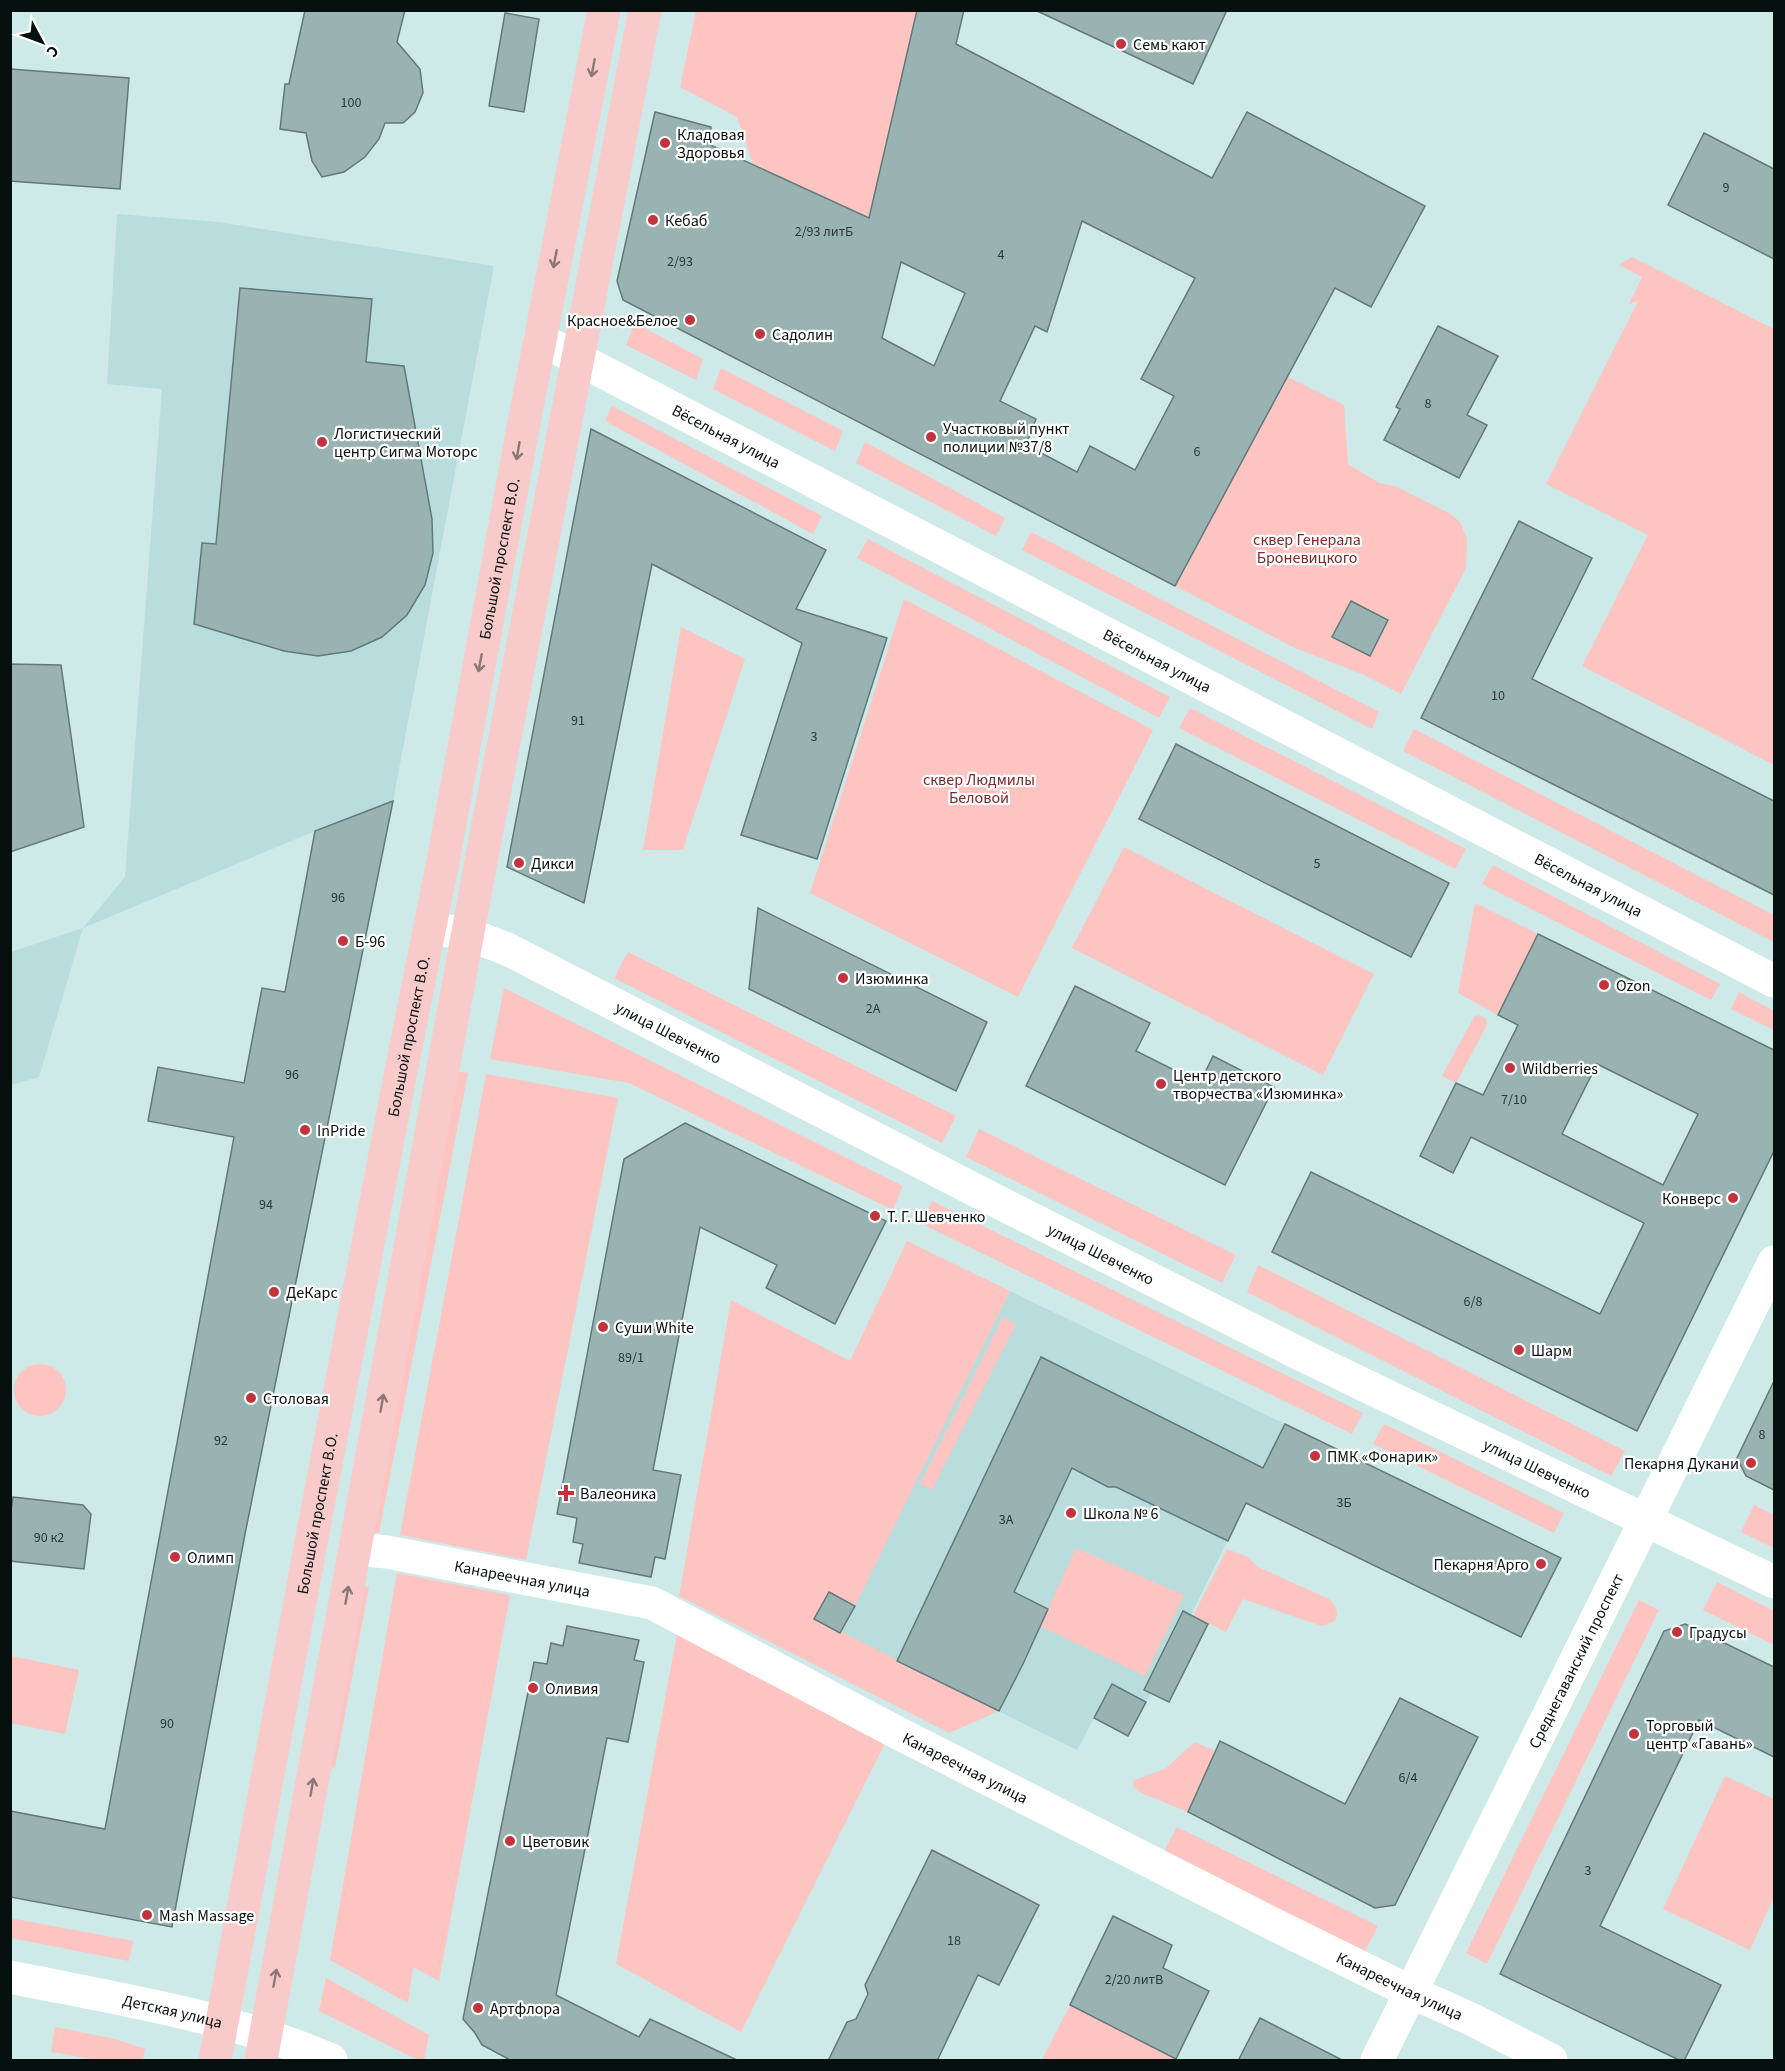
<svg xmlns="http://www.w3.org/2000/svg" width="1785" height="2071" viewBox="0 0 1785 2071" font-family="'Source Sans 3',sans-serif">
  <rect width="100%" height="100%" fill="#cde9e8"/>
  <!-- built -->
  <g fill="#b8dddc">
    <polygon points="117,214 218,222 494,266 393,801 315,831 83,928 39,1077 11,1085 11,952 83,928 125,877 162,389 107,384"/>
    <polygon points="1010,1291 1285,1424 1191,1615 1182,1611 1144,1689 1151,1693 1146,1702 1112,1684 1077,1750 840,1633"/>
  </g>
  <!-- green -->
  <g fill="#fec4c1">
    <polygon points="696,11 917,11 869,218 753,164 737,117 680,87"/>
    <polygon points="1632,257 1774,329 1774,765 1582,666 1648,535 1546,484 1638,301 1629,304 1642,277 1619,265"/>
    <polygon points="635,323 703,359 696,380 626,345"/>
    <polygon points="721,368 843,431 835,451 713,389"/>
    <polygon points="1288,377 1344,405 1348,464 1379,483 1395,486 1449,513 1460,522 1467,539 1466,568 1401,694 1362,674 1295,648 1175,586"/>
    <polygon points="612,406 822,516 813,534 605,421"/>
    <polygon points="865,442 1005,518 996,536 856,463"/>
    <polygon points="1031,532 1379,712 1372,729 1022,550"/>
    <polygon points="868,539 1170,697 1159,718 857,558"/>
    <polygon points="904,599 1153,730 1018,997 810,893"/>
    <polygon points="681,627 745,659 683,850 643,850"/>
    <polygon points="1190,708 1466,849 1455,869 1179,728"/>
    <polygon points="1414,729 1774,915 1774,942 1403,751"/>
    <polygon points="1124,847 1374,974 1323,1075 1072,948"/>
    <polygon points="1493,865 1720,984 1711,1000 1482,884"/>
    <polygon points="1475,903 1538,934 1498,1015 1458,993"/>
    <polygon points="628,952 956,1116 942,1143 614,978"/>
    <polygon points="504,988 903,1186 893,1210 629,1083 490,1059"/>
    <polygon points="1739,992 1774,1011 1774,1030 1731,1009"/>
    <polygon points="1478,1015 1486,1019 1487,1025 1456,1083 1442,1076 1474,1017"/>
    <polygon points="448,1070 468,1073 379,1533 360,1530"/>
    <polygon points="486,1074 618,1098 526,1560 400,1535"/>
    <polygon points="979,1129 1236,1255 1222,1283 966,1157"/>
    <polygon points="932,1201 1363,1413 1352,1434 922,1224"/>
    <polygon points="907,1241 1010,1291 855,1606 829,1592 814,1618 999,1711 949,1733 679,1596 731,1300 850,1361"/>
    <polygon points="1258,1265 1625,1451 1611,1476 1247,1292"/>
    <polygon points="1003,1317 1016,1324 932,1490 920,1484"/>
    <circle cx="40" cy="1390" r="26"/>
    <polygon points="1384,1424 1564,1513 1554,1533 1373,1444"/>
    <polygon points="1754,1505 1774,1515 1774,1548 1741,1532"/>
    <polygon points="1076,1548 1184,1595 1145,1676 1040,1626"/>
    <path d="M1227,1549L1248,1557L1258,1567L1329,1599C1336,1607 1339,1611 1335,1621L1322,1626L1243,1599L1226,1632L1193,1616Z"/>
    <polygon points="397,1573 510,1595 439,1981 413,1967 408,2003 330,1960"/>
    <polygon points="1717,1582 1774,1611 1774,1645 1703,1610"/>
    <polygon points="351,1585 369,1587 335,1768 318,1764"/>
    <polygon points="1639,1600 1659,1610 1487,1964 1466,1953"/>
    <polygon points="677,1634 885,1743 741,2032 616,1964"/>
    <polygon points="11,1656 79,1670 65,1734 11,1723"/>
    <polygon points="1195,1742 1216,1751 1188,1812 1141,1793 1133,1786 1134,1780 1165,1769"/>
    <polygon points="1725,1776 1774,1799 1774,1897 1750,1950 1663,1909"/>
    <polygon points="1177,1827 1378,1926 1364,1953 1163,1853"/>
    <polygon points="10,1918 133,1941 129,1961 11,1938"/>
    <polygon points="326,1978 429,2035 424,2060 418,2060 319,2011"/>
    <polygon points="1070,2005 1176,2059 1175,2060 1042,2060"/>
    <polygon points="55,2027 115,2039 145,2049 143,2060 98,2060 51,2052"/>
  </g>
  <!-- building -->
  <g fill="#99b3b2" stroke="#617a79" stroke-width="1.5" fill-rule="evenodd">
    <polygon points="305,10 405,10 397,42 420,69 423,93 415,112 403,123 385,123 379,139 365,157 344,172 322,177 312,161 306,133 280,129 285,84 289,84"/>
    <path d="M917,10H964L956,44L1212,178L1247,112L1425,206L1371,307L1335,288L1175,586L623,300L617,281L655,112L711,127L708,144L869,218ZM1082,221L1195,278L1141,379L1174,396L1135,470L1090,446L1077,472L1026,445L1036,419L1000,401L1035,326L1047,332ZM901,262L965,293L934,366L882,338Z"/>
    <polygon points="1035,10 1227,10 1193,84"/>
    <polygon points="505,13 539,19 524,112 489,106"/>
    <polygon points="10,69 129,78 120,189 10,181"/>
    <polygon points="1704,133 1774,169 1774,259 1668,205"/>
    <polygon points="240,288 372,299 366,362 404,366 432,519 433,553 425,585 407,615 382,637 351,651 318,656 284,651 194,624 202,543 216,544"/>
    <polygon points="1438,326 1498,356 1467,415 1487,425 1459,478 1384,440 1400,409 1396,407"/>
    <polygon points="591,429 826,550 796,609 887,638 817,859 741,835 802,643 652,564 584,903 507,867"/>
    <polygon points="1519,521 1592,558 1532,679 1774,801 1774,895 1421,718"/>
    <polygon points="1351,601 1388,620 1370,656 1332,637"/>
    <polygon points="10,664 61,665 84,827 10,852"/>
    <polygon points="1176,744 1449,883 1411,957 1139,819"/>
    <polygon points="393,801 245,1534 172,1927 10,1897 10,1811 105,1829 234,1137 148,1121 158,1067 244,1083 262,988 285,992 315,831"/>
    <polygon points="758,908 987,1022 956,1091 749,989"/>
    <path d="M1538,934L1774,1050V1151L1637,1431L1272,1252L1311,1172L1600,1314L1644,1223L1471,1137L1453,1173L1420,1156L1456,1083L1483,1095L1518,1025L1498,1015ZM1597,1064L1698,1114L1663,1185L1562,1134Z"/>
    <polygon points="1075,986 1150,1023 1136,1051 1200,1083 1213,1056 1274,1087 1225,1185 1026,1086"/>
    <polygon points="685,1123 886,1221 835,1324 766,1288 777,1265 700,1227 653,1470 681,1475 665,1559 655,1557 651,1577 579,1563 583,1544 573,1542 577,1518 557,1514 624,1159"/>
    <polygon points="1041,1357 1263,1468 1285,1424 1561,1558 1521,1637 1246,1503 1228,1541 1116,1487 1108,1487 1072,1468 1014,1592 1048,1609 1023,1664 999,1711 897,1661"/>
    <polygon points="1774,1381 1774,1490 1746,1476 1737,1458"/>
    <polygon points="13,1497 83,1505 91,1514 84,1569 10,1561 10,1518"/>
    <polygon points="829,1592 855,1606 840,1633 814,1619"/>
    <polygon points="1183,1611 1208,1624 1169,1702 1144,1690"/>
    <polygon points="1685,1624 1774,1667 1774,1757 1699,1720 1600,1926 1721,1985 1684,2061 1681,2061 1500,1974 1664,1631"/>
    <polygon points="567,1626 639,1640 634,1660 644,1662 628,1742 607,1738 556,1995 639,2037 650,2019 739,2061 512,2061 482,2045 475,2033 463,2019 534,1662 547,1664 551,1643 563,1646"/>
    <polygon points="1112,1684 1146,1702 1128,1736 1094,1718"/>
    <polygon points="1400,1698 1478,1737 1395,1905 1375,1908 1188,1812 1220,1741 1345,1804"/>
    <polygon points="932,1850 1039,1905 999,1985 978,1975 937,2061 828,2061 847,2022 856,2019 868,1994 865,1985"/>
    <polygon points="1113,1916 1172,1945 1163,1968 1209,1991 1176,2059 1070,2005"/>
    <polygon points="1260,2018 1344,2061 1238,2061"/>
  </g>
  <g fill="none" stroke-linecap="round" stroke-linejoin="round">
    <!-- minor -->
    <g stroke="#fff" stroke-width="33">
      <path id="s1" d="M540,339L1774,981"/>
      <path id="s2" d="M430,928L468,934L507,949L1008,1207L1302,1355L1774,1582"/>
      <path id="s3" d="M355,1549L387,1552L652,1603L896,1732L1273,1924L1411,1992L1471,2019L1551,2060"/>
      <path id="s4" d="M10,1977C118,1999 230,2016 331,2060"/>
      <path id="s5" d="M1377,2060L1774,1262"/>
    </g>
    <!-- major -->
    <g stroke="#f8cbca" stroke-width="33">
      <path id="s6" d="M215,2060L313,1532L401,1071L443,861L523,428L604,10"/>
      <polyline points="261,2060 479,872 645,10"/>
    </g>
  </g>
  <!-- one-way arrows -->
  <defs><path id="oneway-shaft" d="M-6 0H5M1.5-3L5.5 0L1.5 3" fill="none" stroke-width="1.6" stroke-linecap="round" stroke-linejoin="round" transform="scale(1.5)"/></defs>
  <g stroke="#8b7776">
    <use href="#oneway-shaft" transform="translate(593 68) rotate(101)"/>
    <use href="#oneway-shaft" transform="translate(555 259) rotate(101)"/>
    <use href="#oneway-shaft" transform="translate(518 451) rotate(100)"/>
    <use href="#oneway-shaft" transform="translate(480 663) rotate(101)"/>
    <use href="#oneway-shaft" transform="translate(382 1403) rotate(-80)"/>
    <use href="#oneway-shaft" transform="translate(347 1595) rotate(-80)"/>
    <use href="#oneway-shaft" transform="translate(312 1787) rotate(-80)"/>
    <use href="#oneway-shaft" transform="translate(275 1978) rotate(-80)"/>
  </g>
  <!-- markers -->
  <g fill="#c3333e" stroke="#fff" stroke-width="2">
    <circle cx="1121" cy="44" r="6"/>
    <circle cx="665" cy="143" r="6"/>
    <circle cx="653" cy="220" r="6"/>
    <circle cx="690" cy="320" r="6"/>
    <circle cx="760" cy="334" r="6"/>
    <circle cx="931" cy="437" r="6"/>
    <circle cx="322" cy="442" r="6"/>
    <circle cx="519" cy="863" r="6"/>
    <circle cx="343" cy="941" r="6"/>
    <circle cx="843" cy="978" r="6"/>
    <circle cx="1604" cy="985" r="6"/>
    <circle cx="1510" cy="1068" r="6"/>
    <circle cx="1161" cy="1084" r="6"/>
    <circle cx="305" cy="1130" r="6"/>
    <circle cx="1733" cy="1198" r="6"/>
    <circle cx="875" cy="1216" r="6"/>
    <circle cx="274" cy="1292" r="6"/>
    <circle cx="603" cy="1327" r="6"/>
    <circle cx="1519" cy="1350" r="6"/>
    <circle cx="251" cy="1398" r="6"/>
    <circle cx="1315" cy="1456" r="6"/>
    <circle cx="1751" cy="1463" r="6"/>
    <path d="M563 1484h6v6h6v6h-6v6h-6v-6h-6v-6h6z"/>
    <circle cx="1071" cy="1513" r="6"/>
    <circle cx="175" cy="1557" r="6"/>
    <circle cx="1541" cy="1564" r="6"/>
    <circle cx="1677" cy="1632" r="6"/>
    <circle cx="533" cy="1688" r="6"/>
    <circle cx="1634" cy="1734" r="6"/>
    <circle cx="510" cy="1841" r="6"/>
    <circle cx="147" cy="1915" r="6"/>
    <circle cx="478" cy="2008" r="6"/>
  </g>
  <g text-anchor="middle" stroke-width="4.5" stroke-linejoin="round" paint-order="stroke">
    <!-- number labels -->
    <g font-size="14" fill="#2b3938">
      <text x="351" y="107">100</text>
      <text x="1726" y="192">9</text>
      <text x="824" y="236">2/93 литБ</text>
      <text x="1001" y="259">4</text>
      <text x="680" y="266">2/93</text>
      <text x="1428" y="408">8</text>
      <text x="1197" y="456">6</text>
      <text x="1498" y="700">10</text>
      <text x="578" y="725">91</text>
      <text x="814" y="741">3</text>
      <text x="1317" y="868">5</text>
      <text x="338" y="902">96</text>
      <text x="873" y="1013">2А</text>
      <text x="292" y="1079">96</text>
      <text x="1514" y="1104">7/10</text>
      <text x="266" y="1209">94</text>
      <text x="1473" y="1306">6/8</text>
      <text x="631" y="1362">89/1</text>
      <text x="1762" y="1439">8</text>
      <text x="221" y="1445">92</text>
      <text x="1344" y="1507">3Б</text>
      <text x="1006" y="1524">3А</text>
      <text x="49" y="1542">90 к2</text>
      <text x="167" y="1728">90</text>
      <text x="1408" y="1782">6/4</text>
      <text x="1588" y="1875">3</text>
      <text x="954" y="1945">18</text>
      <text x="1134" y="1984">2/20 литВ</text>
    </g>
    <!-- poi labels -->
    <g font-size="16" fill="#06100f" stroke="#fff" text-anchor="start">
      <text x="1133" y="50">Семь кают</text>
      <text x="677" y="140">Кладовая<tspan x="677" dy="18">Здоровья</tspan></text>
      <text x="665" y="226">Кебаб</text>
      <text x="678" y="326" text-anchor="end">Красное&amp;Белое</text>
      <text x="772" y="340">Садолин</text>
      <text x="943" y="434">Участковый пункт<tspan x="943" dy="18">полиции №37/8</tspan></text>
      <text x="334" y="439">Логистический<tspan x="334" dy="18">центр Сигма Моторс</tspan></text>
      <text x="531" y="869">Дикси</text>
      <text x="355" y="947">Б-96</text>
      <text x="855" y="984">Изюминка</text>
      <text x="1616" y="991">Ozon</text>
      <text x="1522" y="1074">Wildberries</text>
      <text x="1173" y="1081">Центр детского<tspan x="1173" dy="18">творчества «Изюминка»</tspan></text>
      <text x="317" y="1136">InPride</text>
      <text x="1721" y="1204" text-anchor="end">Конверс</text>
      <text x="887" y="1222">Т. Г. Шевченко</text>
      <text x="286" y="1298">ДеКарс</text>
      <text x="615" y="1333">Суши White</text>
      <text x="1531" y="1356">Шарм</text>
      <text x="263" y="1404">Столовая</text>
      <text x="1327" y="1462">ПМК «Фонарик»</text>
      <text x="1739" y="1469" text-anchor="end">Пекарня Дукани</text>
      <text x="580" y="1499">Валеоника</text>
      <text x="1083" y="1519">Школа № 6</text>
      <text x="187" y="1563">Олимп</text>
      <text x="1529" y="1570" text-anchor="end">Пекарня Арго</text>
      <text x="1689" y="1638">Градусы</text>
      <text x="545" y="1694">Оливия</text>
      <text x="1646" y="1731">Торговый<tspan x="1646" dy="18">центр «Гавань»</tspan></text>
      <text x="522" y="1847">Цветовик</text>
      <text x="159" y="1921">Mash Massage</text>
      <text x="490" y="2014">Артфлора</text>
    </g>
    <!-- street labels -->
    <g font-size="16" fill="#06100f" stroke="#fff">
      <text dy="6" stroke="none"><textPath href="#s1" startOffset="210">Вёсельная улица</textPath></text>
      <text dy="6" stroke="none"><textPath href="#s6" startOffset="1528">Большой проспект В.О.</textPath></text>
      <text dy="6" stroke="none"><textPath href="#s1" startOffset="696">Вёсельная улица</textPath></text>
      <text dy="6" stroke="none"><textPath href="#s1" startOffset="1182">Вёсельная улица</textPath></text>
      <text dy="6" stroke="none"><textPath href="#s2" startOffset="262">улица Шевченко</textPath></text>
      <text dy="6" stroke="none"><textPath href="#s6" startOffset="1042">Большой проспект В.О.</textPath></text>
      <text dy="6" stroke="none"><textPath href="#s2" startOffset="748">улица Шевченко</textPath></text>
      <text dy="6" stroke="none"><textPath href="#s2" startOffset="1234">улица Шевченко</textPath></text>
      <text dy="6" stroke="none"><textPath href="#s6" startOffset="556">Большой проспект В.О.</textPath></text>
      <text dy="6" stroke="none"><textPath href="#s3" startOffset="170">Канареечная улица</textPath></text>
      <text dy="6" stroke="none"><textPath href="#s5" startOffset="446">Среднегаванский проспект</textPath></text>
      <text dy="6" stroke="none"><textPath href="#s3" startOffset="656">Канареечная улица</textPath></text>
      <text dy="6" stroke="none"><textPath href="#s3" startOffset="1142">Канареечная улица</textPath></text>
      <text dy="6" stroke="none"><textPath href="#s4" startOffset="166">Детская улица</textPath></text>
    </g>
    <!-- park labels -->
    <g font-size="16" fill="#7f272b" stroke="#fff">
      <text x="1307" y="545">сквер Генерала<tspan x="1307" dy="18">Броневицкого</tspan></text>
      <text x="979" y="785">сквер Людмилы<tspan x="979" dy="18">Беловой</tspan></text>
    </g>
  </g>
  <!-- border -->
  <rect width="1785" height="2071" fill="none" stroke="#06100f" stroke-width="24"/>
  <!-- north arrow -->
  <g transform="translate(42 42) rotate(131)" stroke="#ffffff" stroke-width="4.5" paint-order="stroke">
  <path d="M0-4.5L10 22L0 15L-10 22Z" fill="#06100f"/>
  <text y="-9" font-size="16" font-weight="bold" text-anchor="middle" fill="#06100f">С</text>
  </g>
</svg>
